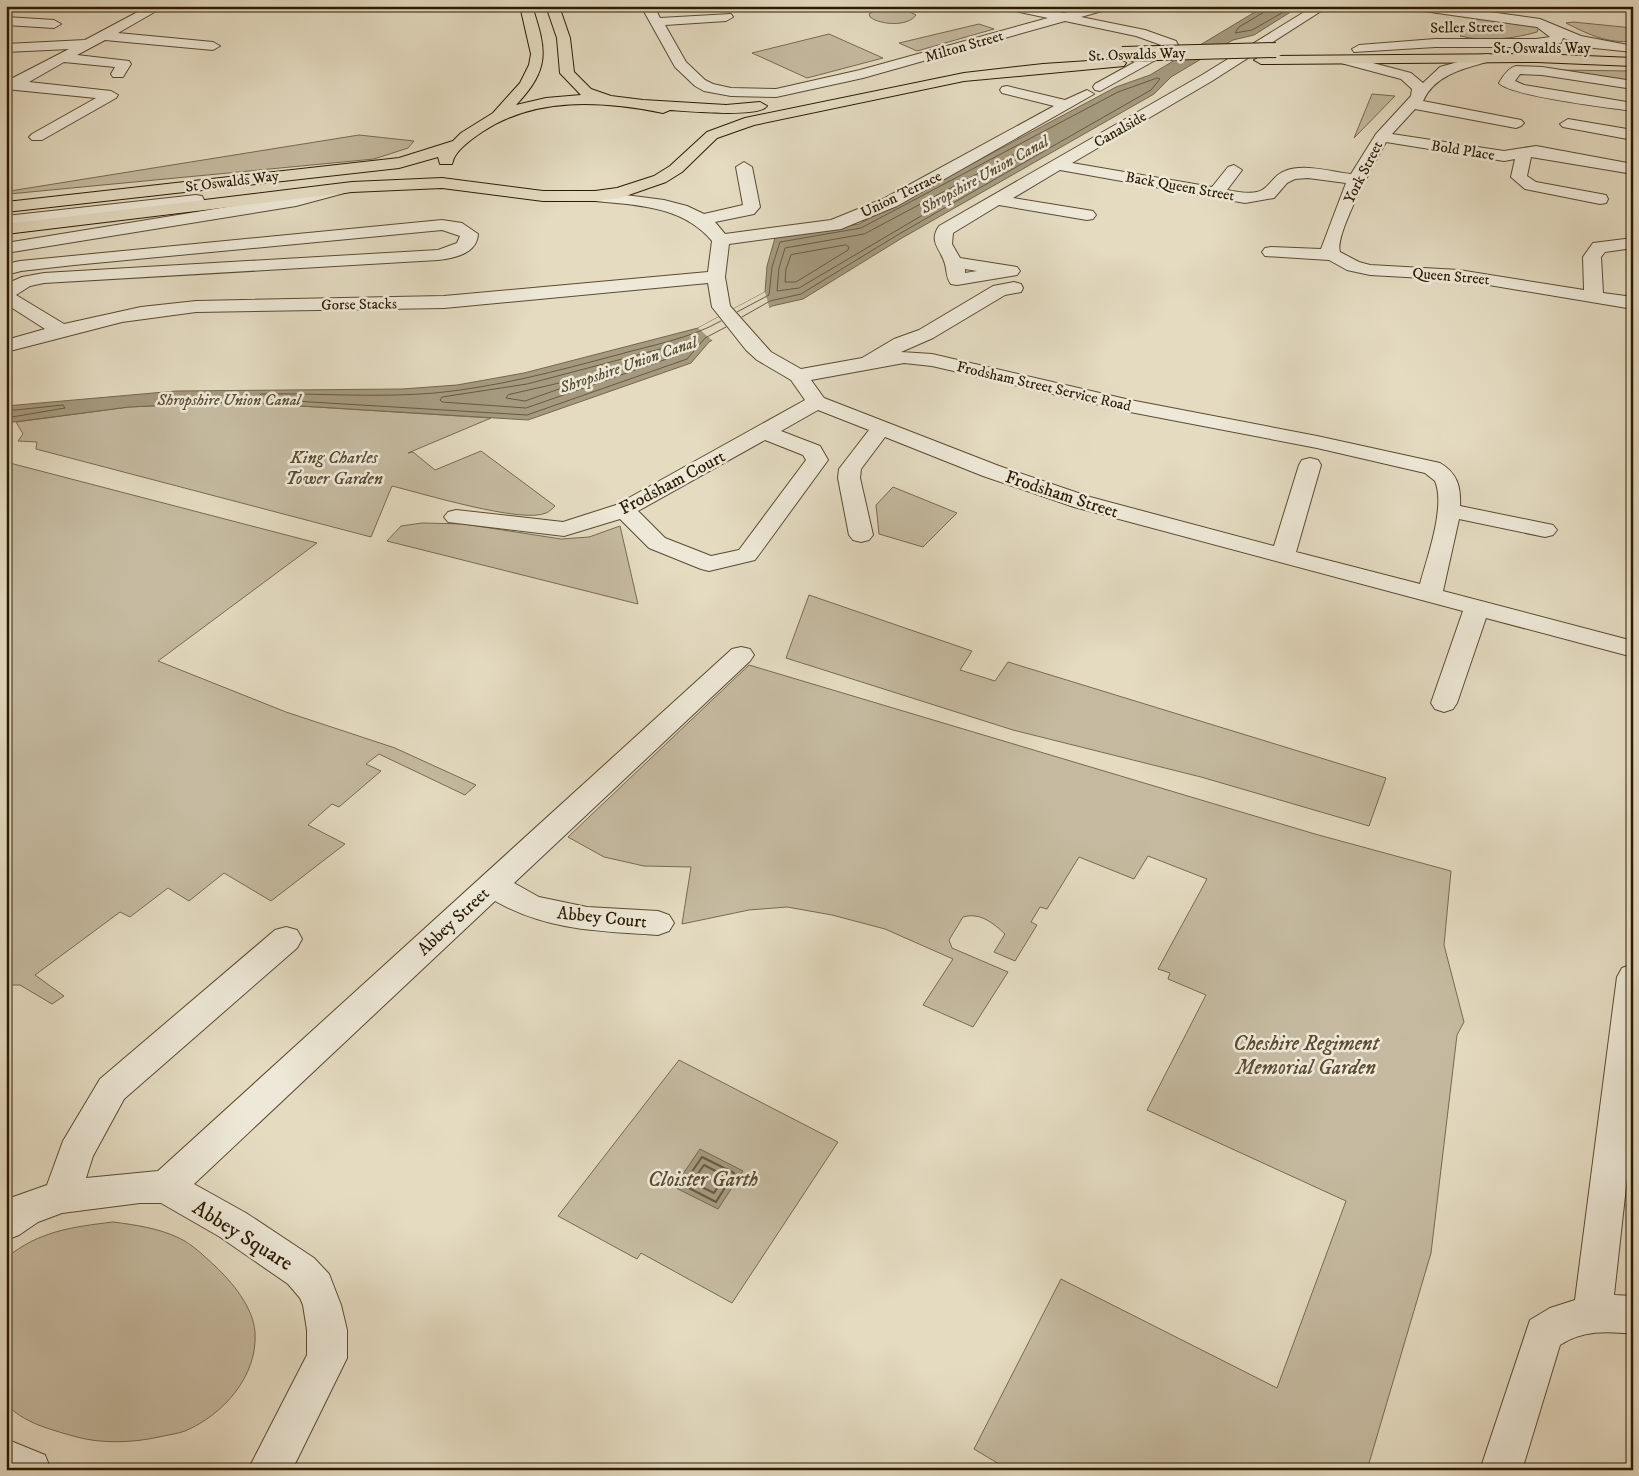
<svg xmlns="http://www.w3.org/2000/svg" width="1639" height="1476" viewBox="0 0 1639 1476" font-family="'IM FELL DW Pica',serif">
  <rect width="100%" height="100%" fill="#e4dbc1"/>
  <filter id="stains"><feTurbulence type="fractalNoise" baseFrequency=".004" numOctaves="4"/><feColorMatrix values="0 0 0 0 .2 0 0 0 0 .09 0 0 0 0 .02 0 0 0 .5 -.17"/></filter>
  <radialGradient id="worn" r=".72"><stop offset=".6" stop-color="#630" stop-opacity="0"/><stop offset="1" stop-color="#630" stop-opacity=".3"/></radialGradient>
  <!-- green -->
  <g fill="#c5baa0" stroke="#786a50">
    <path d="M890,8L904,9L916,15C908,27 880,25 870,17L869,14L876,10Z"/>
    <path d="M1490,18L1520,21L1539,27L1537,32C1513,39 1484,42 1460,36L1477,19Z"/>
    <path d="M1573,22L1633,28V41C1607,44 1588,34 1566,23Z"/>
    <polygon points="979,24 994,29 917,51 899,43"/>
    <polygon points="829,34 883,58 807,78 752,53"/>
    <polygon points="1554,70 1633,71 1633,82"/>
    <polygon points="1372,94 1395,96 1354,138"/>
    <polygon points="359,135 414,141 408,148 374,159 9,194 10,191"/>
    <path d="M236,402L491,418L408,453L413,452L435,470L481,451L555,506C553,508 549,512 546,513C522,524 421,493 392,486L371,537L36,449L37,442L18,441L23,434L16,422L129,407Z"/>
    <polygon points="6,462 317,543 158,661 286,712 395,748 476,785 465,795 379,754 366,764 381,771 339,807 332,804 308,825 345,844 271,901 224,873 189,901 168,888 130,917 120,912 35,975 64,996 52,1004 20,985 6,985"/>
    <polygon points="893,487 957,513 923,547 879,534 876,505"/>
    <polygon points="422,523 464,524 561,539 589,537 620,526 638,604 387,541 401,526"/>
    <polygon points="809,595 972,651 960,670 995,681 1008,662 1386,778 1369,826 1201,777 1013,730 786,658"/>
    <path d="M749,665L1315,834L1451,871L1444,945L1464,1022L1457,1035L1431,1253L1367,1470H1009L974,1449L1061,1279L1277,1388L1346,1201L1147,1110L1206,995L1168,979L1170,973L1158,969L1207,879L1148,856L1134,879L1079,857L1047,909L1040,907L1031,922L1037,925L1015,961L994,952L1005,934C993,923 980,912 963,917L949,940L952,948L1008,972L973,1027L923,1005L953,959L885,929L832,915L787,907L749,910L682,924L691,867L644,866L604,857L568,837Z"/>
    <polygon points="679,1060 838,1142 732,1303 641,1253 637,1259 558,1216"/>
    <path d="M113,1222C136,1225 158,1228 179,1238C192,1244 204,1256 215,1266C232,1282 253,1307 255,1332C258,1376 223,1415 185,1431C177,1434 167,1435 159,1437C132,1443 100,1444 73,1436C49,1429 24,1423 6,1404V1258C39,1231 72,1227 113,1222Z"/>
  </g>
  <!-- water -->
  <g fill="#a59a7f" stroke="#75674c">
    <polygon points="1265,6 1300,6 1254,35 1233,40 1171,77 1154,94 902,238 803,299 772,306 709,342 691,363 528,420 236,402 129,407 6,423 6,406 176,391 402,389 457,385 524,373 698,328 765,292 767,266 775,238 859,224 1116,87 1150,75"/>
    <polygon points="700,1149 743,1171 718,1209 674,1187"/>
  </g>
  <!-- pier -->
  <polygon fill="#e4dbc1" points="765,292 770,310 714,342 698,328"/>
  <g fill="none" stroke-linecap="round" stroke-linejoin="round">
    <!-- shore-far1 -->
    <g stroke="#685a40" stroke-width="1">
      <polyline points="1266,6 1264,12 1239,27 1235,33 1252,30 1294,6"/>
      <polygon points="1013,155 1016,156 1016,160 799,288 777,291 779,268 785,248 864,234"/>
      <polygon points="846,245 849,247 848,250 796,282 785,282 786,269 791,255"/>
      <polyline points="737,312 769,295 772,267 780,242 861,228 1118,92 1157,78 1160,79 1151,90 899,234 801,294 770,301 742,317"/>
      <path d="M721,321C689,339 652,345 617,355C557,371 497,387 435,393C377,398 319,393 261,394L259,396L261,399L527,415L687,359L705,338L726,327"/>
      <polygon points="688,342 691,345 684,353 526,408 442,402 440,400 442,397 527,384"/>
      <polygon points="561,383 562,388 525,401 506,398 508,395"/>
      <polyline points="6,411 63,405 65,408 6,418"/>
    </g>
    <!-- shore -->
    <g stroke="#685a40" stroke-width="2">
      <polygon points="702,1157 734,1173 716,1202 683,1185"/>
      <polygon points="704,1165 725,1176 714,1193 692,1182"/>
    </g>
    <defs>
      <g id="minor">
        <polygon points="149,6 165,6 118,33 213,42 220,46 213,50 105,40 77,55 129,61 131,64 123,77 113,77 111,74 115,67 64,62 29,82 111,91 118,95 116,98 42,140 32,140 29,137 32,134 96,98 6,89 7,81 69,49 6,52 6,44 85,40"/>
        <polygon points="641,6 654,6 660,18 731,14 733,17 726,21 665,25 686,62 705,80 713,84 731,88 776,89 860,70 1048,18 1006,9 1005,6 1031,6 1064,13 1089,6 1110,6 1109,9 1081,17 1145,30 1176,41 1179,47 1100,91 1095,90 1093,87 1095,84 1164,46 1136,36 1065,21 863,78 776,97 731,96 704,91 695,86 675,67"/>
        <path d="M1314,6H1329L1212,81L1072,163L1212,187L1228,167L1234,165L1242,170L1227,190C1238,192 1256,196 1265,188C1272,182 1276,174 1285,171C1304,163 1332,172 1351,174L1376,134L1411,96L1412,89L1401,79L1341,63L1339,60L1341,57L1346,56L1411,73L1423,83L1440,67L1486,54L1491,55L1493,58L1491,61C1466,68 1435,74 1423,101L1521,120L1524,123L1521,126L1516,128L1415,109L1392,134L1504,151L1536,146L1633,164V174L1531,157L1527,176L1536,182L1606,195L1608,199L1606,203L1600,204L1525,189L1511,177L1515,159L1504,161L1386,142C1376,160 1334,235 1340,252L1359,262L1370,265L1459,270L1584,290L1583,257L1593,243L1633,238V248L1605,252L1601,257L1603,293L1633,297V309L1459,280L1370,275L1347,270L1329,260L1265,256L1262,252L1265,248L1271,247L1321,249L1346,183L1308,178L1295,179L1287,183L1274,198L1245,203L1060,170L1013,198L1093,211L1096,215L1093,219L1087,220L999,205L953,233L952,244L960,258L1011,266L1017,267L1020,271L1017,275L957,285L951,284C946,278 947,271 945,264C941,249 928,242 939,226L1202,75ZM965,269L977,271L965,273Z"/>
        <polygon points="1410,6 1446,6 1540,19 1581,36 1633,46 1633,52 1594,48 1563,38 1561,43 1536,47 1435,47 1354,52 1352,49 1359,45 1435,39 1536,39 1550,37 1537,27 1416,10"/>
        <polygon points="6,17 54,20 61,24 54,28 6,25"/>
        <path d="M1516,66L1542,67L1633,81V89L1542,75L1520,74L1515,81L1524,85L1633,103V111C1611,108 1509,96 1499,83C1503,76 1508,68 1516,66Z"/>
        <path d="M1007,86L1065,100L1087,90L1094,94L897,206L841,229L729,244L725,277L730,306L771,352L801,369L862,358L894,339L919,330L993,286L1014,282L1021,284L1023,288L1021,292L1005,295L933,338L901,352L932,354L1130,400L1317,436L1440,463C1457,473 1461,486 1460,506L1553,525L1557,530L1553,535L1545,537L1459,519L1443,591L1633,641V657L1486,618L1457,703L1453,709L1444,712L1435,709L1431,703L1463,611L1074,507L983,476L885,437L861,469L860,478L873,535L869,540L861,542L853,540L849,535L838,478L839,469L869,430L818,410L781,431L820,446L828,460L755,560L709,571L701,569L649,548L620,519L564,536L448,522L444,517L448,512L456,510L563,522L616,505L805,400L791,380L757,360L746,350L712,307L708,283L444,308L196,312L122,322L6,352V340L45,329L6,304V284L22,277L44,273L438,250L457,243L460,236L442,230L74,265L21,271L6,275V264L20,261L442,220L462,223L478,234C477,254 454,258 438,260L44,283L30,286L16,295L64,324L141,307L196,301L444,296L708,272L712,241C683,206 637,205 595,201L589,200L587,196L589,192L595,191L664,200L687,206L704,214L743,205L736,167L744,162L752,167L760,207L754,214L715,222L725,234L831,220L885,198L1054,106L1002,93L1000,90L1002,87ZM904,363L932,366L1130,412L1317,448L1425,473L1435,481C1446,506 1427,558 1420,584L1296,552L1321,465L1318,460L1310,458L1302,460L1299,465L1274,546L1090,497L999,466L824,398L811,380ZM765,440L803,455L806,460L739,550L711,556L665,538L638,511Z"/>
        <polygon points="1568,119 1633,130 1633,140 1563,127 1560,124"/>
        <polygon points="346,183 352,185 354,188 352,191 296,206 6,253 6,243 295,196"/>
        <polygon points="196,195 202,196 204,200 202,204 6,226 6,216"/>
        <path d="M741,647L750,649L754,655L750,661L514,883L539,897L587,907L658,911L669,915L674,923L669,931L658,935C599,931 548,931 495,901L194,1184L246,1213L314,1258L329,1274L341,1305L347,1330V1358L292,1470H248L307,1355V1330L303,1305L300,1298L288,1284L220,1237L161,1203H140L62,1213L38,1222L19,1235L6,1240V1202L13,1197L47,1185L63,1141L100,1079L275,930L286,927L297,930L302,939L297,948L124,1099L93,1156L86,1178L158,1171L732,649Z"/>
        <path d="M1633,964V1124L1614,1295L1633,1296V1334C1608,1331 1582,1330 1560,1345L1522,1470H1480L1530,1320L1550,1308L1575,1300L1617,977L1622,968Z"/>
        <polygon points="6,1439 45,1455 51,1470 6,1470"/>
      </g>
      <g id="highway">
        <path d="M520,6H532C547,51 550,69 516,105L546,98L581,95L560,73L557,38L546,6H559L570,38L574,72L591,89L611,96L643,100L726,105L760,102L767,106C759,118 686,111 670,110L663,113C603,101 536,96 482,132C473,138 459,148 454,158C453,160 453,162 452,164H440L438,157L399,168L6,212V202L399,158L453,141L461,133L493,113L520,83L529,65L531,54Z"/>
        <polygon points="1537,54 1633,58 1633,66 1537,62 1261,64 1254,60 1261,56"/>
        <polygon points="1119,59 1124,60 1126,63 1124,66 964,81 754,125 717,138 682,172 666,182 620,198 595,201 543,201 442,188 352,192 6,234 6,224 352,182 442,178 543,191 595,191 617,188 654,176 670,166 707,132 745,118 964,73 1043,64"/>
      </g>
    </defs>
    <!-- minor casing -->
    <use href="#minor" stroke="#5a4b30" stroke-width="2"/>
    <!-- highway casing -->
    <use href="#highway" stroke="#2c1b00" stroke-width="2"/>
    <!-- minor -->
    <use href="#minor" fill="#ede8d7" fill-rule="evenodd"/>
    <!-- highway -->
    <use href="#highway" fill="#e4dbc1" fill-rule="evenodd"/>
    <defs>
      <polyline id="highway-bridge" points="1122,54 1276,50"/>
    </defs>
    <!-- highway-bridge casing -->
    <use href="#highway-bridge" stroke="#2c1b00" stroke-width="16" stroke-linecap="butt"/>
    <!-- highway-bridge -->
    <use href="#highway-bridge" stroke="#e4dbc1" stroke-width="14"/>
  </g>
  <g text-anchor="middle" stroke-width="5" stroke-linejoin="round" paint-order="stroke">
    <!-- far-street labels -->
    <g font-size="15" fill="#2c1b00" stroke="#ede8d7">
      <text transform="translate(1467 27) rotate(-1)" y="5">Seller Street</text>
      <text transform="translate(964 46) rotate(-16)" y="5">Milton Street</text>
      <text x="1542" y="53">St. Oswalds Way</text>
      <text transform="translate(1137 54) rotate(-2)" y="5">St. Oswalds Way</text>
      <text transform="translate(1120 129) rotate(-30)" y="5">Canalside</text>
      <text transform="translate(1463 150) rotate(9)" y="5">Bold Place</text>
      <text transform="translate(1363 172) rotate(-63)" y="5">York Street</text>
      <text transform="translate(232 181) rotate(-7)" y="5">St Oswalds Way</text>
      <text transform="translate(1180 186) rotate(10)" y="5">Back Queen Street</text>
      <text transform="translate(901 194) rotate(-26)" y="5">Union Terrace</text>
      <text transform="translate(1451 276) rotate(5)" y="5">Queen Street</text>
      <text transform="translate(359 304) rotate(-1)" y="5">Gorse Stacks</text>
      <text transform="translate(1044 386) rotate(13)" y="5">Frodsham Street Service Road</text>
    </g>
    <!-- far-water labels -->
    <g font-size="16" font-style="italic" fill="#5c4e33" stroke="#ede8d7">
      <text transform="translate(984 174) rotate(-29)" y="6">Shropshire Union Canal</text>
      <text transform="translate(628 364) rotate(-19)" y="6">Shropshire Union Canal</text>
      <text x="229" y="405">Shropshire Union Canal</text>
    </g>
    <!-- park labels -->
    <g font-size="18" font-style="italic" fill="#5a4b30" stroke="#ede8d7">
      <text x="334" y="463">King Charles<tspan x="334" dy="21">Tower Garden</tspan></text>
    </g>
    <!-- street labels -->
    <g font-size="18" fill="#2c1b00" stroke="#ede8d7">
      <text transform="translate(672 482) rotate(-28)" y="6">Frodsham Court</text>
      <text transform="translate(1062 494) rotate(18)" y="6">Frodsham Street</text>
      <text transform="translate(602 917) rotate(6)" y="6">Abbey Court</text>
      <text transform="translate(453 921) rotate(-43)" y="6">Abbey Street</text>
    </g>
    <!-- near-park labels -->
    <g font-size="21" font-style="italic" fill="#5a4b30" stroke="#ede8d7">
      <text x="1306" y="1050">Cheshire Regiment<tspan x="1306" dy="24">Memorial Garden</tspan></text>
      <text x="703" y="1186">Cloister Garth</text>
    </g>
    <!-- near-street labels -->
    <g font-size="21" fill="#2c1b00" stroke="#ede8d7">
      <text transform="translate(243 1235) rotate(32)" y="7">Abbey Square</text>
    </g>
  </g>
  <!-- margin -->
  <rect width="1639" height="1476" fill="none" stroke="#e4dbc1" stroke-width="25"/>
  <rect x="8" y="8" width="1624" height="1461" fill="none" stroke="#2c1b00" stroke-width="2.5"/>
  <rect x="12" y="12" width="1614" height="1451" fill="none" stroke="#2c1b00"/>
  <rect width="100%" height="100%" filter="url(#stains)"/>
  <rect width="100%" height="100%" fill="url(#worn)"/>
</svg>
